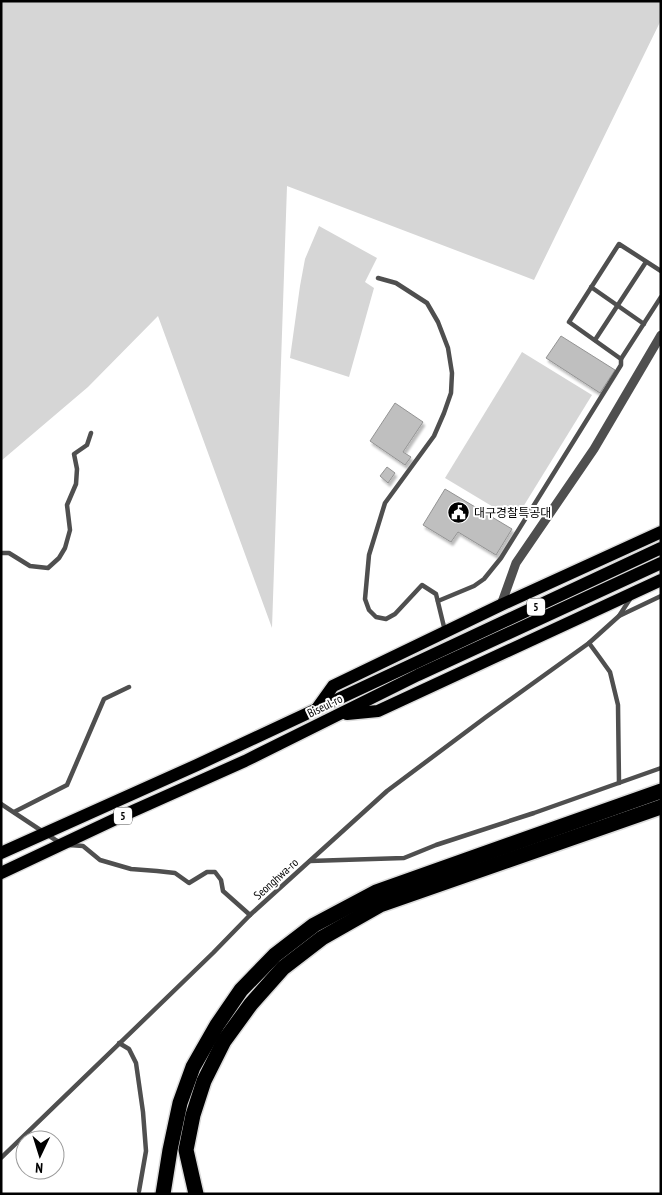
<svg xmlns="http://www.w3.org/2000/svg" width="662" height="1195" viewBox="0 0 662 1195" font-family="'PT Sans Narrow','Noto Sans KR',sans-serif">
  <defs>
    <filter id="shadow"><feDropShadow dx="2" dy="3.5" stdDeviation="1" flood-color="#0004"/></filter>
  </defs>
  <rect width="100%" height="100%" fill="#fff"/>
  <!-- green -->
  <g fill="#d6d6d6">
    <polygon points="1,1 661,1 661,20 534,280 287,186 272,628 158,316 88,387 1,461"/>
    <polygon points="319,226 377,258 365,282 374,288 349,377 290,358 300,286 305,259"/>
    <polygon points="522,352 592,395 515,520 445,478"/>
  </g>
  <!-- building -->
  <g fill="#bfbfbf" stroke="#939393" filter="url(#shadow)">
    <polygon points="561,336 615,370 600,393 546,358"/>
    <polygon points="395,403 423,422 403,452 411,457 405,465 370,441"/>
    <polygon points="387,467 395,473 388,483 380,476"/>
    <polygon points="445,489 512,529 496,555 458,532 451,542 423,525"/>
  </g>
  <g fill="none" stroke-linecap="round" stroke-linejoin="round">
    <defs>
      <g id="primary">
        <polyline points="318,707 333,686 501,605 661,532"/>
        <polyline points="347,714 378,711 661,580"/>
        <polyline points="1,853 197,765 661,548"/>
        <polyline points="1,873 124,815 245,761 418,675 661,563"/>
      </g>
      <g id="motorway">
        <polyline points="163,1194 170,1150 180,1103 193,1067 217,1025 241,990 275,955 314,925 376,892 661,791"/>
        <polyline points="196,1194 186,1150 193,1115 204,1081 224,1041 251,1004 283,968 322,938 380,905 661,807"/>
      </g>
    </defs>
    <!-- primary casing -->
    <use href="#primary" stroke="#dbdbdb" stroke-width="15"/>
    <!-- motorway casing -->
    <use href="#motorway" stroke="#dbdbdb" stroke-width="18"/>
    <!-- service -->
    <g stroke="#4f4f4f" stroke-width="4.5">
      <polyline points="661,271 619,244 569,322 621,359 661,297"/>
      <polyline points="378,278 396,283 427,303 438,322 448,348 452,373 451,393 444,413 434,436 385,503 369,555 365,599 369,610 376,617 386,619 395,614 422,585 436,594 445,631"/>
      <polyline points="591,287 644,324"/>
      <polyline points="595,340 646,262"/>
      <polyline points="1,553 9,553 30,566 48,568 59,558 65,548 70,530 67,505 76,484 77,469 74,454 87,445 91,433"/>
      <polyline points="438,601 474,586 484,579 501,558 621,365 621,359"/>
      <polyline points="619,616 661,596"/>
      <polyline points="589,643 600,658 610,672 618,705 619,783"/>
      <polyline points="1,804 60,843"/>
      <polyline points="14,812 67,785 104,699 129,687"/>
      <polyline points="69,845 83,846 100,860 131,869 157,871 175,873 189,883 207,872 215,872 221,880 223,891 250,915"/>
      <polyline points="310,861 404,858 436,845 534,813 661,768"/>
      <polyline points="119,1043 129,1049 136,1063 143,1112 146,1151 139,1191"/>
      <polyline points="1,1158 213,953 250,915 387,791 486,717 589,643 619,616 630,599"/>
    </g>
    <!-- minor -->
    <polyline stroke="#4f4f4f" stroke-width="9" points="501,605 516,563 594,449 661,335"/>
    <!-- primary -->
    <use href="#primary" stroke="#000" stroke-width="12"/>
    <!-- motorway -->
    <use href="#motorway" stroke="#000" stroke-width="15"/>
  </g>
  <!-- icons -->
  <defs>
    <symbol id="civic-disc" viewBox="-11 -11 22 22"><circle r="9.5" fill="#000" stroke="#fff"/><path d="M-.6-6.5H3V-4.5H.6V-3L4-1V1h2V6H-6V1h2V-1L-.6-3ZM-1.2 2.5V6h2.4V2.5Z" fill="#fff"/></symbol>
  </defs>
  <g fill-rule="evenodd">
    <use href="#civic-disc" x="446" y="500" width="25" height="25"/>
  </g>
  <g text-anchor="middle" stroke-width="4" stroke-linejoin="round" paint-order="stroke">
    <!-- shield labels -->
    <g fill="#fff" stroke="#4c4c4c" stroke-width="1">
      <rect x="527" y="598.5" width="18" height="17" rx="4"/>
      <rect x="114" y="807.5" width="18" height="17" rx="4"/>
    </g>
    <g font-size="11" font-weight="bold" fill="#000">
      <text x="536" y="611">5</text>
      <text x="123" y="820">5</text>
    </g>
    <!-- poi labels -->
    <g font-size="12" fill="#000" stroke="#fff" text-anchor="start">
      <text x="474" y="517">대구경찰특공대</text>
    </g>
    <!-- street labels -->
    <g font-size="12" fill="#000" stroke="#fff">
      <text transform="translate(325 706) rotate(-26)" y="4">Biseul-ro</text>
      <text transform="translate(276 879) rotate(-42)" y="4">Seonghwa-ro</text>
    </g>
  </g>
  <!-- border -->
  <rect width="662" height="1195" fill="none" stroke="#000000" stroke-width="5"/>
  <!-- north arrow -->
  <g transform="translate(40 1155) rotate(184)"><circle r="24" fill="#ffffff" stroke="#999999"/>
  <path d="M0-4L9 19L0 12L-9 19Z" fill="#000000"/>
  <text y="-8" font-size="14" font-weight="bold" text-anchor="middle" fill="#000000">N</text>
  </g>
</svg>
